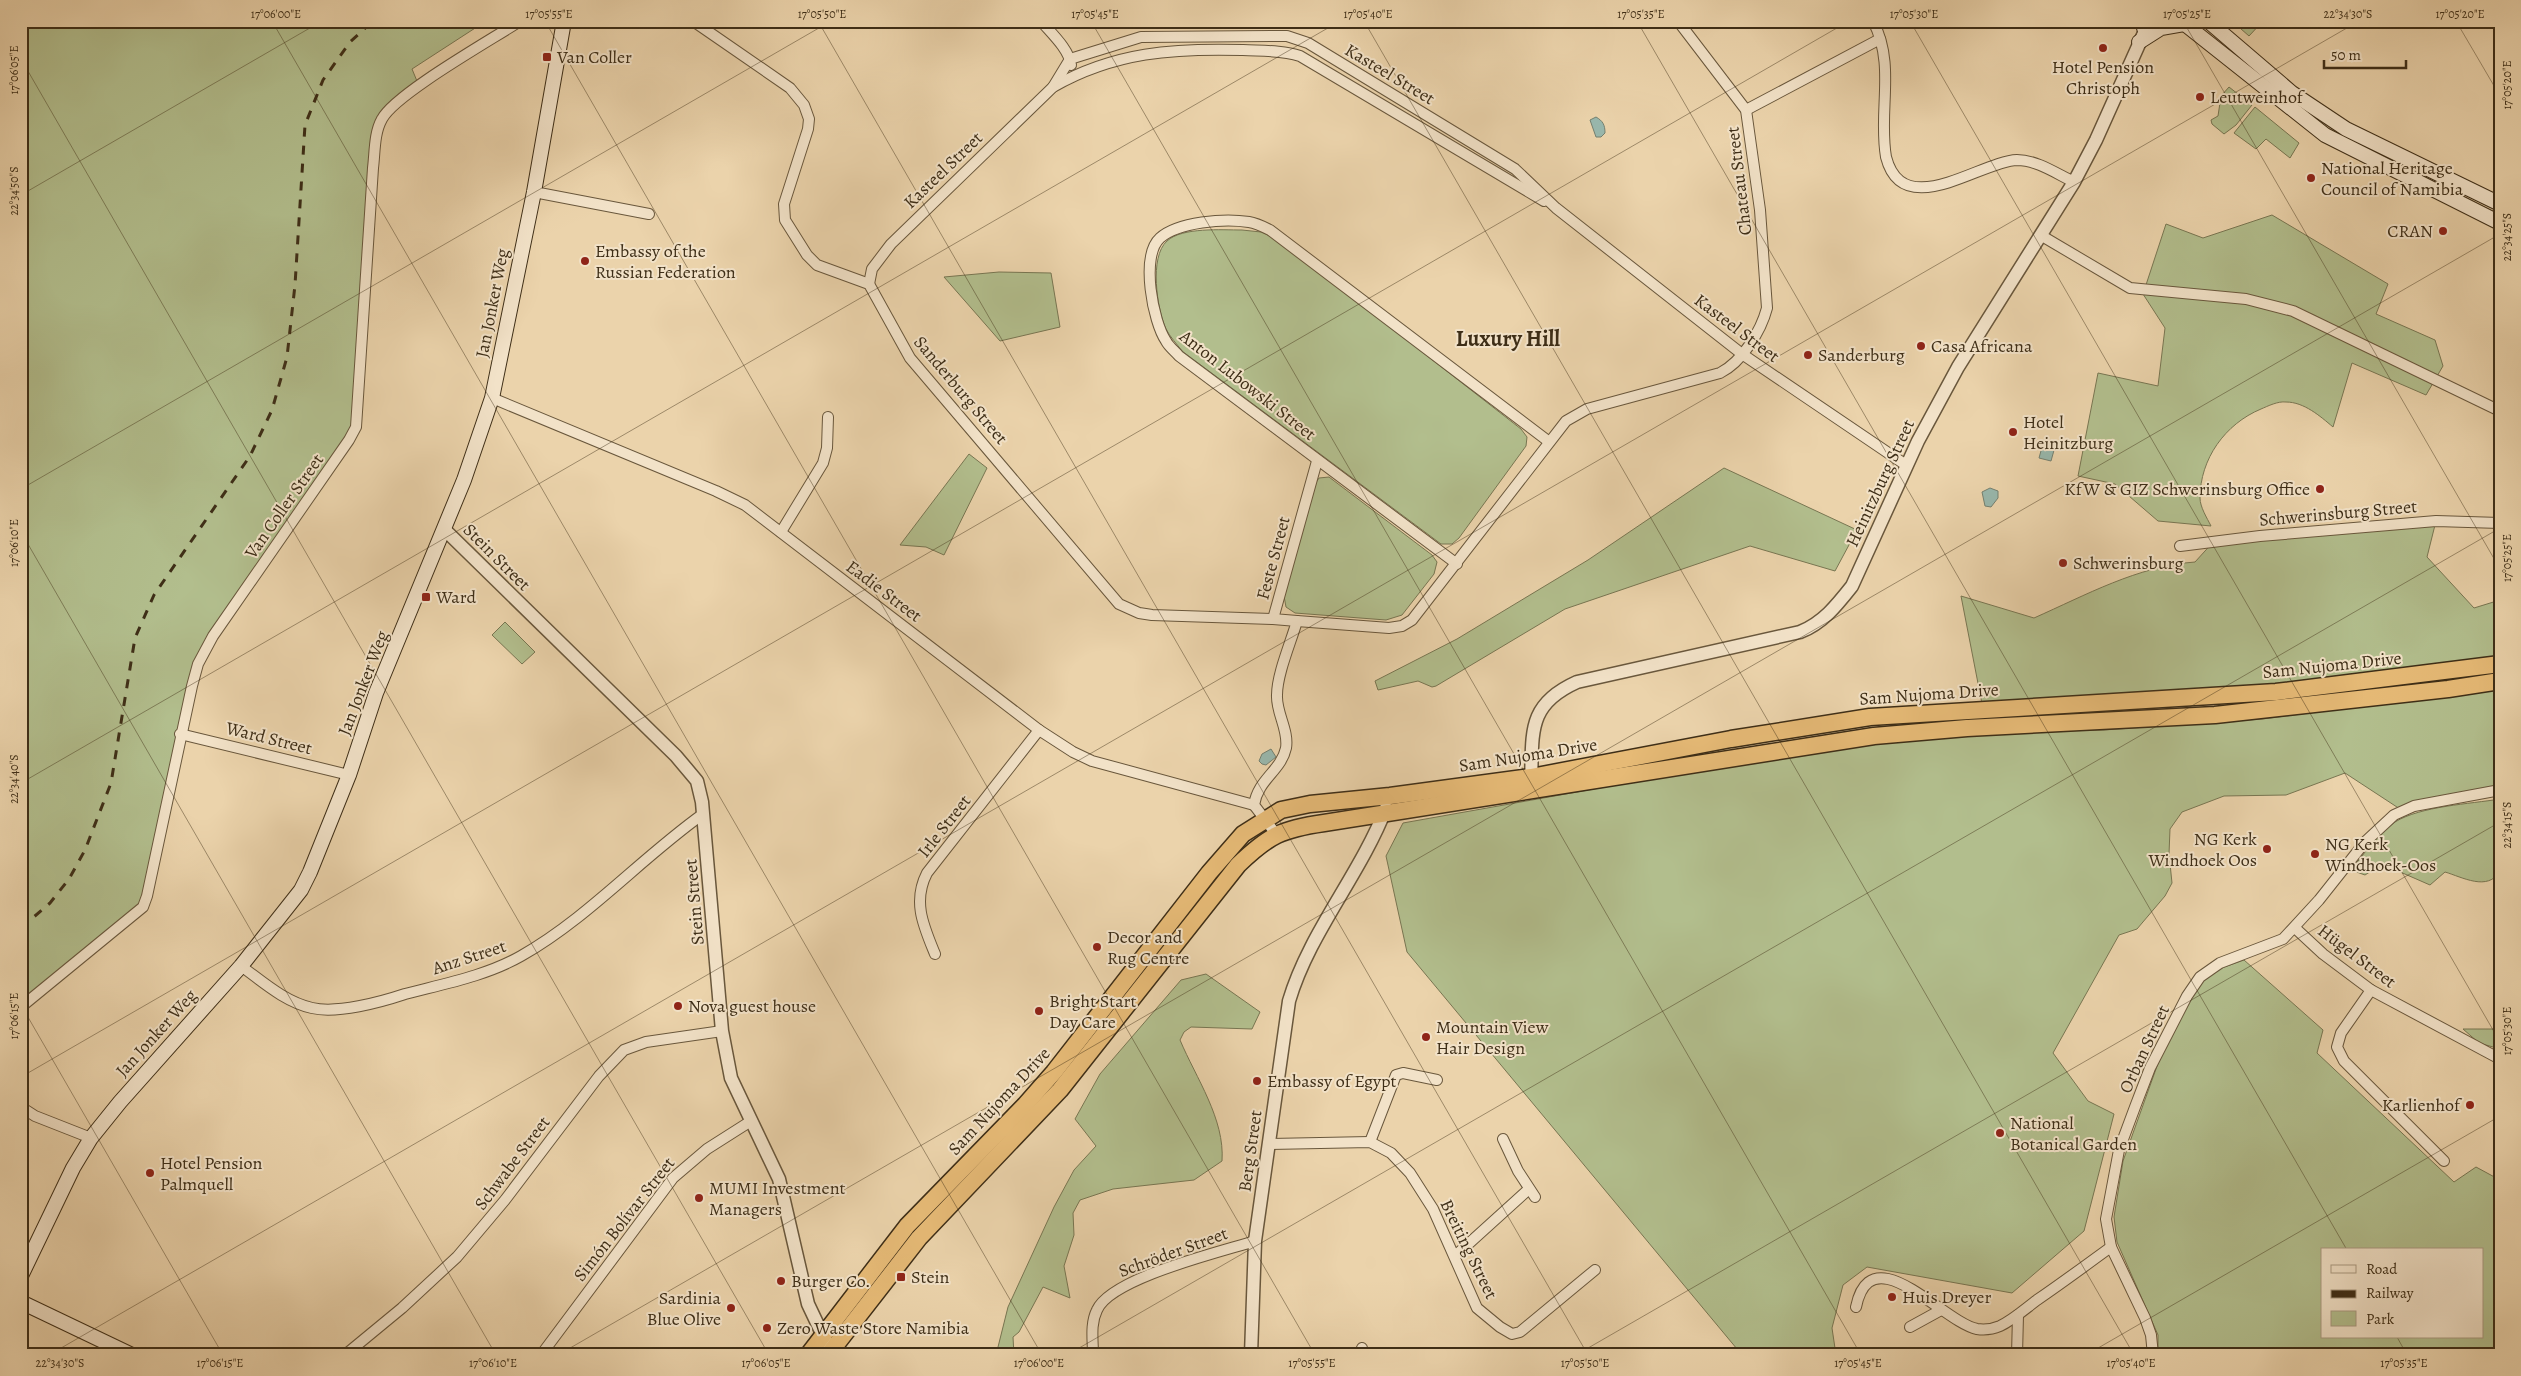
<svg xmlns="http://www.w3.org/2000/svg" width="2521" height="1376" viewBox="0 0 2521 1376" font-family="Alegreya,serif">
  <rect width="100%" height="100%" fill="#ebd3ab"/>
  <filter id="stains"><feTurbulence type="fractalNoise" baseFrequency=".004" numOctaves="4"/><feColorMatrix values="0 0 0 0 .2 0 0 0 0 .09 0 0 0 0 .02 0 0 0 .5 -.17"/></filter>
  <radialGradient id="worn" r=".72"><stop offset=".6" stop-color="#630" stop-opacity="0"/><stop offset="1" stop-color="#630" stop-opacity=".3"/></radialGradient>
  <!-- green -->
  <g fill="#b2be8d" stroke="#787652" fill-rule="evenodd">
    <polygon points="21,21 486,21 412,69 419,86 380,124 356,427 198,664 143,907 21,1007"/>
    <polygon points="2232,21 2263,21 2249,36"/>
    <polygon points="2229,87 2252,105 2236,125 2224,134 2212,124 2211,120 2218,116 2221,96"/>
    <polygon points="2255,107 2299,143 2290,158 2266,139 2256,149 2234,133"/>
    <path d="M2272,215L2388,284L2376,314L2435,340L2443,366L2426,395L2352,363L2333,427C2320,416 2304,402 2286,402C2278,401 2268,406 2261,409C2225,424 2200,459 2200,498C2200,507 2207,518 2211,526L2158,521L2115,484L2078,476L2098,373L2158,386L2165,328L2143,294L2166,224L2203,238Z"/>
    <path d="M1242,230L1261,232L1280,241L1521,429L1527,437L1526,446L1459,538L1452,544H1441L1182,351C1177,344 1170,337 1166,329C1157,309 1149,257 1167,241C1182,227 1222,230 1242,230Z"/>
    <polygon points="999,272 1051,273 1060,327 1000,341 944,277"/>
    <polygon points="969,454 987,468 944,555 926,547 900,545"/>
    <polygon points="1724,468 1857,530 1835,571 1750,546 1565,609 1436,686 1432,687 1418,681 1378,690 1375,681 1457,639 1588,560"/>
    <polygon points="1329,477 1432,555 1437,562 1434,574 1402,615 1386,620 1295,613 1286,607 1284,596 1313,487 1319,478"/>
    <path d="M2436,521L2427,557L2474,608L2500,600V659L2381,681L1983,709L1961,596L2034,618C2086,595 2138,566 2195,562L2215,540Z"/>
    <polygon points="505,622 535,652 522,664 492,635"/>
    <polygon points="2500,686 2500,790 2403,811 2345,773 2286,795 2224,796 2182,812 2170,829 2169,854 2172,883 2165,896 2137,929 2119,935 2053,1053 2088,1101 2114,1114 2084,1231 2012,1293 1867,1267 1843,1285 1832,1328 1836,1355 1742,1355 1407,952 1386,856 1403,823 1807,751 1968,733 2104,730 2262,719 2451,695"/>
    <path d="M2500,799V871C2488,892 2462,877 2445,872L2430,885L2382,864L2365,875L2351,870C2364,854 2378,833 2395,822C2421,806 2470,804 2500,799Z"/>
    <path d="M2244,960L2323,1030L2317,1053L2454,1182L2476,1167L2500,1180V1355H2158V1335L2117,1242L2114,1217L2123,1161L2161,1055L2184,1009L2204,980L2219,969ZM2322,1250H2482V1337H2322Z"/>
    <path d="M1206,974L1260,1012L1252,1029L1191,1027L1184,1032L1180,1040C1196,1078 1225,1119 1222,1161L1194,1180L1113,1189L1080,1200L1073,1213L1074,1235L1064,1266L1070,1298L1043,1287L1019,1332L1013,1337L1014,1355H996L1008,1307L1054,1207L1074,1170L1096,1146L1075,1119L1100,1074L1181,980Z"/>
    <polygon points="2463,1029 2500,1029 2500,1049 2479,1043"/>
  </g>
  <!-- water -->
  <g fill="#98b7ac" stroke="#748070">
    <path d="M1596,117C1603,121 1605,125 1605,133L1601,137H1596L1590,120Z"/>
    <polygon points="2044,440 2056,443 2051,461 2039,458"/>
    <polygon points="1990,488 1998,491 1998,498 1991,507 1985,506 1982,492"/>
    <polygon points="1271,749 1276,757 1266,765 1262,764 1259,761 1262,754"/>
  </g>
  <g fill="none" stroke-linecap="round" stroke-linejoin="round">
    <defs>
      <g id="minor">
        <polyline points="693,21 790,88 804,105 809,119 808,129 784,204 785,220 807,255 817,265 869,284 910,358 1119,604 1139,613 1152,615 1273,619"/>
        <path d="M1041,21C1051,33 1069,49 1071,65"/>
        <path d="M1873,21C1896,65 1878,111 1886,157C1903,223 1981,161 2017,160C2037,160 2057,174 2074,182"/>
        <polyline points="1053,87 1070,59 1141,37 1287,36 1308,43 1515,169 1556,208 1742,354 1906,465"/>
        <polyline points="1746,110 1880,39"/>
        <polyline points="534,192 649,214"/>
        <polyline points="2042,236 2130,288 2246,299 2293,311 2500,411"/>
        <path d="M869,284L872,269L891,244L1053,87C1114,52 1174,48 1243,50C1262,51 1282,50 1300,56L1544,201"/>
        <polyline points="492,398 716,491 745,505 1039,730 1073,752 1092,761 1254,805"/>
        <polyline points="781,532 823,463 827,448 828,417"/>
        <polyline points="2180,546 2260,536 2436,521 2500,523"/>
        <path d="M1457,564L1179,356C1175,351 1169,347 1166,341C1153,322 1140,256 1160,238C1178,222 1224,218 1249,222C1256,223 1264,227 1270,230L1548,441"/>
        <path d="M1297,621L1389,628L1402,626L1412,620L1566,421L1587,409L1720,373C1742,362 1761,331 1767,308L1760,210L1746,110L1678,21"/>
        <polyline points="180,734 349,775"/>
        <path d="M1276,834L1254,805C1258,779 1281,771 1286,748C1289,730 1276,713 1277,695C1277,674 1291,642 1297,621L1273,619L1317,461"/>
        <polyline points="2295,928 2323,954 2371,990 2500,1059"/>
        <path d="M935,954C924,927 912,902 927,873L1039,730"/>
        <path d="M241,966C263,982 285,1002 312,1008C337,1014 381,1002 405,994C443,984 486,976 521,956C588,918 640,859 703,814"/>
        <polyline points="2371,990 2341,1033 2337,1047 2344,1061 2444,1161"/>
        <path d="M21,1007L143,907L147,896L192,686L198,664L213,636L349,440L356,427L373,168C375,152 374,133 382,119C395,94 491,40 520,21"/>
        <polyline points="21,1107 35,1116 91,1138"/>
        <polyline points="1503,1139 1518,1171 1535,1197"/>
        <polyline points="1370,1142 1396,1075 1403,1073 1437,1080"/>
        <polyline points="1269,1144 1370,1142 1391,1153 1410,1173 1433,1209 1477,1308 1500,1327 1512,1334 1520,1332 1595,1270"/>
        <polyline points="1455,1256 1529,1189"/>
        <path d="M1856,1307C1871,1234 1943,1322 1977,1329C1984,1330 1993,1329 2000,1326C2013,1320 2025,1309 2037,1300C2062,1283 2086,1265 2111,1247"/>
        <polyline points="1910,1327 1941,1310"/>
        <polyline points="1362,1348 1363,1355"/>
        <polyline points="345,1355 402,1308 457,1257 505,1200 599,1076 624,1050 646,1042 722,1031"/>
        <polyline points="541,1355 673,1178 707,1149 751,1121"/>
        <path d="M1093,1355C1093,1340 1090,1324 1097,1310C1111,1278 1220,1252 1255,1241"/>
        <polyline points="2017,1355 2018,1315"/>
        <polyline points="2153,1355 2151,1335 2145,1318 2111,1247 2106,1219 2119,1150 2135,1107 2150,1068 2187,996 2200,977 2220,963 2283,939 2319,900 2365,842 2394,815 2414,806 2500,790"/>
      </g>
      <g id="tertiary">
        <polyline points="445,530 676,756 697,781 702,802 722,1031 731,1078 779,1179 808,1304 826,1342"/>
        <path d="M1531,784C1533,733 1526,705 1577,682L1800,632C1823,623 1837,605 1852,586L1918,441L1958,367L2074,182L2096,140L2144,33"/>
        <path d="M1251,1355L1255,1241L1289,1001C1309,933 1360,875 1386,808"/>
      </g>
      <g id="secondary">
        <polyline points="2142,21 2145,31"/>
        <polyline points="2181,21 2325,135 2500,223"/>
        <polyline points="2208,21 2292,93 2346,129 2500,204"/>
        <polyline points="2139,42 2161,28 2184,24"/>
        <polyline points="21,1276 73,1168 91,1138 120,1102 241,966 301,890 310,872 349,775 376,693 464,480 492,398 534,192 564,21"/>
        <polyline points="21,1302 132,1355"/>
      </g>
      <g id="trunk">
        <polyline points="808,1355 907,1226 1025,1105 1054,1072 1209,873 1243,834 1281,810 1310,804 1390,796 1531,777 1731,739 1870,717 2276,692 2500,664"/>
        <path d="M828,1355L919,1238L1060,1090L1238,865C1269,835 1282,829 1324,823L1874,736L1967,728L2215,715L2448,689L2500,681"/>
      </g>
    </defs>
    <!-- minor casing -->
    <use href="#minor" stroke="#69573c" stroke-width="12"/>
    <!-- tertiary casing -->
    <use href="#tertiary" stroke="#69573c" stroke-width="15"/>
    <!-- secondary casing -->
    <use href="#secondary" stroke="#3e2e17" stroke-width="16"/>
    <!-- trunk casing -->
    <use href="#trunk" stroke="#3e2e17" stroke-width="19"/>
    <!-- minor -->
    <use href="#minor" stroke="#f2e2c8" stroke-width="10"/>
    <!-- tertiary -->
    <use href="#tertiary" stroke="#f2e2c8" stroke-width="12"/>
    <!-- secondary -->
    <use href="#secondary" stroke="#f2e2c8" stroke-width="14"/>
    <!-- trunk -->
    <use href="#trunk" stroke="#e6ba76" stroke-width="16"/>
    <!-- rail -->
    <polyline stroke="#3e2e17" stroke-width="3" stroke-dasharray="9 9" stroke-linecap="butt" points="21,928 50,903 69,879 85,850 111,783 135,638 154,595 250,456 272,410 287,357 295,285 305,125 323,80 350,42 373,21"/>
  </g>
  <!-- ticks -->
  <path fill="none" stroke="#3e2e17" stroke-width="1" stroke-opacity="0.45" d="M272,21L1042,1355M545,21L1315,1355M818,21L1588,1355M1091,21L1861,1355M1364,21L2134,1355M1637,21L2347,1250M1910,21L2500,1042M2183,21L2500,569M2456,21L2500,96M21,59L769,1355M21,195L322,21M21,489L831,21M21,532L496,1355M21,783L1340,21M21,1005L223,1355M21,1077L1849,21M2397,1337L2407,1355M49,1355L2359,21M558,1355L2500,234M1067,1355L2500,528M1576,1355L2500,822M2086,1355L2500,1116"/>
  <!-- markers -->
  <g fill="#8f2418" stroke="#f2e2c8" stroke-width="2">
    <circle cx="2103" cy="48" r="5"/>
    <rect x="542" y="52" width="10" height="10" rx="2.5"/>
    <circle cx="2200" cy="97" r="5"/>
    <circle cx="2311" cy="178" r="5"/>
    <circle cx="2443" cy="231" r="5"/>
    <circle cx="585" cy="261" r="5"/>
    <circle cx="1921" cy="346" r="5"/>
    <circle cx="1808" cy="355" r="5"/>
    <circle cx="2013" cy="432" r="5"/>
    <circle cx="2320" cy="489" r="5"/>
    <circle cx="2063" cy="563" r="5"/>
    <rect x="421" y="592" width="10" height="10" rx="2.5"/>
    <circle cx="2267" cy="849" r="5"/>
    <circle cx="2315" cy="854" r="5"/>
    <circle cx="1097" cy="947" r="5"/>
    <circle cx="678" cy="1006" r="5"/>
    <circle cx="1039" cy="1011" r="5"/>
    <circle cx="1426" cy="1037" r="5"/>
    <circle cx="1257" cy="1081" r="5"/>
    <circle cx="2470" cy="1105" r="5"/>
    <circle cx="2000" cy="1133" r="5"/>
    <circle cx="150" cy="1173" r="5"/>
    <circle cx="699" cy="1198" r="5"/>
    <rect x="896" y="1272" width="10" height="10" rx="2.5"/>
    <circle cx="781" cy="1281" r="5"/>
    <circle cx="1892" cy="1297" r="5"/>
    <circle cx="731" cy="1308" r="5"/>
    <circle cx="767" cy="1328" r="5"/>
  </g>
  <g text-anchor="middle" stroke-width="4" stroke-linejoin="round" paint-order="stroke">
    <!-- poi labels -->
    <g font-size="18" fill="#3e2e17" stroke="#f2e2c8" text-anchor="start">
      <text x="557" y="63">Van Coller</text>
      <text x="2103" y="73" text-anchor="middle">Hotel Pension<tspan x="2103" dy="21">Christoph</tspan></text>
      <text x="2210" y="103">Leutweinhof</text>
      <text x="2321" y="174">National Heritage<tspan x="2321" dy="21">Council of Namibia</tspan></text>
      <text x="2433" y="237" text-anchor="end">CRAN</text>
      <text x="595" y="257">Embassy of the<tspan x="595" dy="21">Russian Federation</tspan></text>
      <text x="1931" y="352">Casa Africana</text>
      <text x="1818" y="361">Sanderburg</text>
      <text x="2023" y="428">Hotel<tspan x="2023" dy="21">Heinitzburg</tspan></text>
      <text x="2310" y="495" text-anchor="end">KfW &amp; GIZ Schwerinsburg Office</text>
      <text x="2073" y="569">Schwerinsburg</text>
      <text x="436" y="603">Ward</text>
      <text x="2257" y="845" text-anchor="end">NG Kerk<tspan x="2257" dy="21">Windhoek Oos</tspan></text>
      <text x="2325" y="850">NG Kerk<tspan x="2325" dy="21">Windhoek-Oos</tspan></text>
      <text x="1107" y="943">Decor and<tspan x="1107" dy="21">Rug Centre</tspan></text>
      <text x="1049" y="1007">Bright Start<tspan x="1049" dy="21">Day Care</tspan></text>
      <text x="688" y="1012">Nova guest house</text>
      <text x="1436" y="1033">Mountain View<tspan x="1436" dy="21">Hair Design</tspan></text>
      <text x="1267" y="1087">Embassy of Egypt</text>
      <text x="2460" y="1111" text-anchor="end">Karlienhof</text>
      <text x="2010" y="1129">National<tspan x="2010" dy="21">Botanical Garden</tspan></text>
      <text x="160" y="1169">Hotel Pension<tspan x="160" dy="21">Palmquell</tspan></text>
      <text x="709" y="1194">MUMI Investment<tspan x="709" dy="21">Managers</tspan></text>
      <text x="911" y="1283">Stein</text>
      <text x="791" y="1287">Burger Co.</text>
      <text x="1902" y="1303">Huis Dreyer</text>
      <text x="721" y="1304" text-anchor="end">Sardinia<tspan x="721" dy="21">Blue Olive</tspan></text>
      <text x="777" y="1334">Zero Waste Store Namibia</text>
    </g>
    <!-- street labels -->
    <g font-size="18" fill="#3e2e17" stroke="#f2e2c8">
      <text transform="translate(1390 74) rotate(31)" y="6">Kasteel Street</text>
      <text transform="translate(943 170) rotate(-44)" y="6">Kasteel Street</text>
      <text transform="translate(1739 181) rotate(-97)" y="6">Chateau Street</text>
      <text transform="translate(492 303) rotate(-79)" y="6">Jan Jonker Weg</text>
      <text transform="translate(1737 328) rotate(37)" y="6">Kasteel Street</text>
      <text transform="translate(1248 385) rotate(38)" y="6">Anton Lubowski Street</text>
      <text transform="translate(961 390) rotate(50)" y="6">Sanderburg Street</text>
      <text transform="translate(1880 483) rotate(-65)" y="6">Heinitzburg Street</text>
      <text transform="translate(284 506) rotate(-55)" y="6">Van Coller Street</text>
      <text transform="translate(2338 513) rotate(-5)" y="6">Schwerinsburg Street</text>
      <text transform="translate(497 557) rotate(45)" y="6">Stein Street</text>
      <text transform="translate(1273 558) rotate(-75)" y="6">Feste Street</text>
      <text transform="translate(884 591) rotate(37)" y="6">Eadie Street</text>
      <text transform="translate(2332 665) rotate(-6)" y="6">Sam Nujoma Drive</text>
      <text transform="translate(363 683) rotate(-69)" y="6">Jan Jonker Weg</text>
      <text transform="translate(1929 694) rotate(-4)" y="6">Sam Nujoma Drive</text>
      <text transform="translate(269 738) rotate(14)" y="6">Ward Street</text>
      <text transform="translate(1528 755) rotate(-9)" y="6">Sam Nujoma Drive</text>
      <text transform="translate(944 826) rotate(-52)" y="6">Irle Street</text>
      <text transform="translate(694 902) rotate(-95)" y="6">Stein Street</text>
      <text transform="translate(2357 956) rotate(37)" y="6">Hügel Street</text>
      <text transform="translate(469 957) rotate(-18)" y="6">Anz Street</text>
      <text transform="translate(156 1033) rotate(-48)" y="6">Jan Jonker Weg</text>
      <text transform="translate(2144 1049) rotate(-65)" y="6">Orban Street</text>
      <text transform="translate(999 1101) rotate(-47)" y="6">Sam Nujoma Drive</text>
      <text transform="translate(1250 1151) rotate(-82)" y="6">Berg Street</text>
      <text transform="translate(512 1163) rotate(-53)" y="6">Schwabe Street</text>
      <text transform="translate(624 1219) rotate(-52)" y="6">Simón Bolívar Street</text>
      <text transform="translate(1469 1249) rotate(64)" y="6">Breiting Street</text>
      <text transform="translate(1173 1252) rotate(-20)" y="6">Schröder Street</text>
    </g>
    <!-- district labels -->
    <g font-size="22" font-weight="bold" fill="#3e2e17" stroke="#f2e2c8">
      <text x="1508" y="346">Luxury Hill</text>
    </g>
  </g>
  <!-- margin -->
  <rect width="2521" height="1376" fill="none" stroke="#ebd3ab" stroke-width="55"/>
  <!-- legend -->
  <rect x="2321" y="1248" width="162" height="90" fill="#f2e2c8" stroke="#aa9a81"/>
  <rect x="2331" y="1265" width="25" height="8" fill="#f2e2c8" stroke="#aa9a81"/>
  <text x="2366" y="1274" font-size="15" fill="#3e2e17">Road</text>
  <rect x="2331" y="1290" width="25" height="8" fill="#3e2e17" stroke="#aa9a81"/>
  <text x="2366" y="1298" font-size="15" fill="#3e2e17">Railway</text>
  <rect x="2331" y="1311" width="25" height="15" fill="#b2be8d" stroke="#aa9a81"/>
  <text x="2366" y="1324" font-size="15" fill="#3e2e17">Park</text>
  <!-- scale -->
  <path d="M2324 60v8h82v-8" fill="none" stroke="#3e2e17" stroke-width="2.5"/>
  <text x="2331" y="60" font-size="15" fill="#3e2e17" stroke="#f2e2c8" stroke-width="4" paint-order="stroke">50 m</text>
  <rect x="28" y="28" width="2466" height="1320" fill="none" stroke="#3e2e17" stroke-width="2"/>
  <g font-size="12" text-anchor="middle" fill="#3e2e17">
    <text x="276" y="18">17°06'00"E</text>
    <text x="549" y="18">17°05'55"E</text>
    <text x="822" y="18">17°05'50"E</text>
    <text x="1095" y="18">17°05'45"E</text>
    <text x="1368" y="18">17°05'40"E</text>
    <text x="1641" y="18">17°05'35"E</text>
    <text x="1914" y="18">17°05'30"E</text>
    <text x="2187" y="18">17°05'25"E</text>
    <text x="2348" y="18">22°34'30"S</text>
    <text x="2460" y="18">17°05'20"E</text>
    <text transform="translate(14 70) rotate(-90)" y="4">17°06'05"E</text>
    <text transform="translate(2507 85) rotate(-90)" y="4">17°05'20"E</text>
    <text transform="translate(14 191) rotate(-90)" y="4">22°34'50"S</text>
    <text transform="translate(2507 237) rotate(-90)" y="4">22°34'25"S</text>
    <text transform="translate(14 543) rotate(-90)" y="4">17°06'10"E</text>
    <text transform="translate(2507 558) rotate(-90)" y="4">17°05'25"E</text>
    <text transform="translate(14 779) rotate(-90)" y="4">22°34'40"S</text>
    <text transform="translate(2507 825) rotate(-90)" y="4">22°34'15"S</text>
    <text transform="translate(14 1016) rotate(-90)" y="4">17°06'15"E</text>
    <text transform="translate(2507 1031) rotate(-90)" y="4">17°05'30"E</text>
    <text x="60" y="1367">22°34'30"S</text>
    <text x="220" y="1367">17°06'15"E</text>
    <text x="493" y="1367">17°06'10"E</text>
    <text x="766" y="1367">17°06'05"E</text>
    <text x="1039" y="1367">17°06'00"E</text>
    <text x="1312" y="1367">17°05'55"E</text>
    <text x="1585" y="1367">17°05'50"E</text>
    <text x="1858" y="1367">17°05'45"E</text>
    <text x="2131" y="1367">17°05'40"E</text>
    <text x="2404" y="1367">17°05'35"E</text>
  </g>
  <rect width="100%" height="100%" filter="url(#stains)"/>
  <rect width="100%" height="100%" fill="url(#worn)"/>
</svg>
